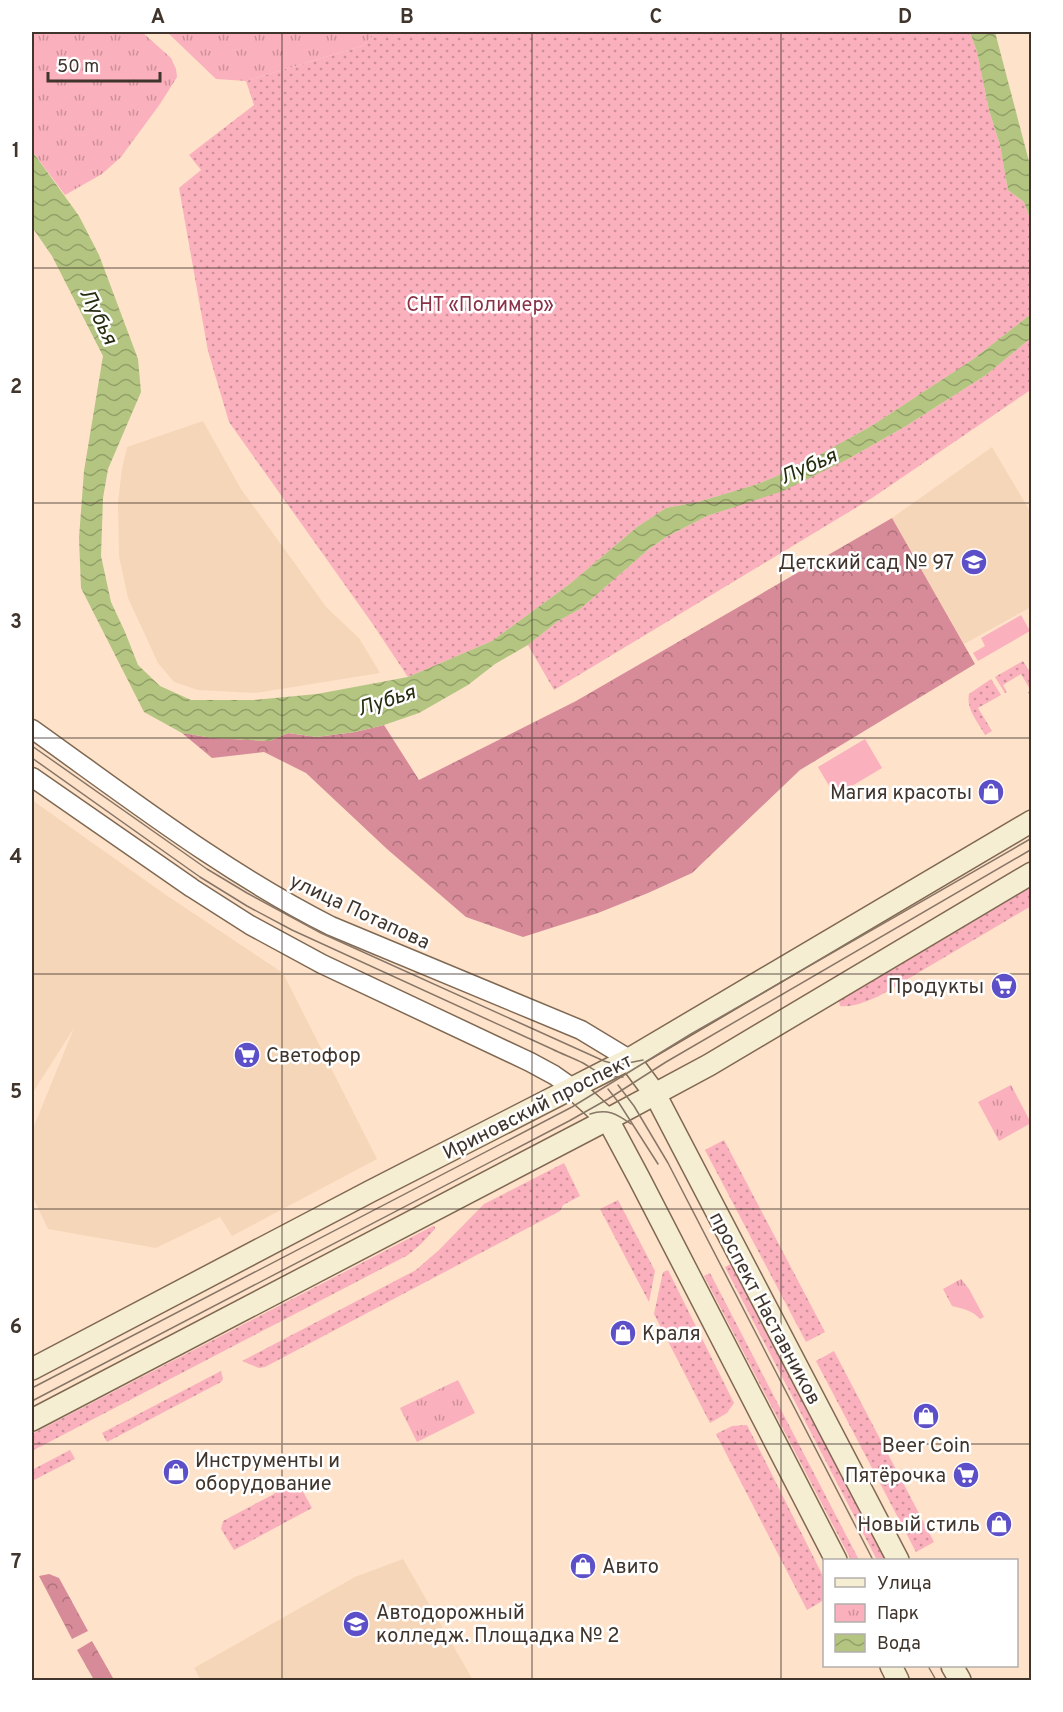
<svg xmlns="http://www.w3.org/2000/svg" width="1063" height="1712" viewBox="0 0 1063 1712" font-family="Overpass,sans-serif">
  <defs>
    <pattern id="grass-dots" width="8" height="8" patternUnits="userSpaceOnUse" patternTransform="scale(1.5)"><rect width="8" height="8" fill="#fab0bd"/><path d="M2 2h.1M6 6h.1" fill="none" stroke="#cc909a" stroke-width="1.8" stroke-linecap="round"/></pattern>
    <pattern id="forest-crowns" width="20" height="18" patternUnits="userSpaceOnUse" patternTransform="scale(1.5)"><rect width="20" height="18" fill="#d78b99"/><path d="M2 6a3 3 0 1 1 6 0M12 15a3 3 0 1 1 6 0" fill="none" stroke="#b0727d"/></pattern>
    <pattern id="park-tufts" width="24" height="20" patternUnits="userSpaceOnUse" patternTransform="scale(1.5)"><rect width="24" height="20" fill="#fab0bd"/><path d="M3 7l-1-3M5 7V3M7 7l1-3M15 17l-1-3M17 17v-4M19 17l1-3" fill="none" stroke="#cc909a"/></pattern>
    <pattern id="water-waves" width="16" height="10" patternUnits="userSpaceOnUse" patternTransform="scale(1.5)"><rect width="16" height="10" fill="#b3c580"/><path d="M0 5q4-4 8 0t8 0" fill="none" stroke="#93a169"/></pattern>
  </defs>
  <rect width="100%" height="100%" fill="#fee2ca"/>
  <!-- built -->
  <g fill="#f6d6b8">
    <polygon points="203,421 241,489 327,608 359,638 380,673 256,693 198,690 174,682 158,663 128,598 119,556 118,502 122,469 127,447"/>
    <polygon points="992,447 1031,513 1031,607 964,644 892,518"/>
    <polygon points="32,800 166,895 283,973 377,1159 232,1236 220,1217 156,1248 48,1229 32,1195 32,1131 74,1028 32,1094"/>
    <polygon points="403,1559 473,1680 201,1680 194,1668 355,1577"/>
  </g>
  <!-- grass -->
  <g fill="url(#grass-dots)">
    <polygon points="377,32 970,32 977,52 989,110 1000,145 1008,190 1024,202 1031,221 1031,314 972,360 873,425 796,468 758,484 698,502 666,508 637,527 571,583 492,641 408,677 372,623 229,422 208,351 179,188 201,170 189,155 254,105 246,81 362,46"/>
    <polygon points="1031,338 1031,382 1030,383 1029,391 872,498 554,690 528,645 558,621 580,609 649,549 666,537 707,516 742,504 848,459 906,426 986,375"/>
    <polygon points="1023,661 1031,674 1031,698 1028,692 1031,691 1021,674 1003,685 1007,692 1005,693 995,677"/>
    <path d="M991,679L1001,695L978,708L992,731L985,735C978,722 966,709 969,694Z"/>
    <path d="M1031,887V906L879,996C867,1001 853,1008 840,1006L839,1001Z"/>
    <polygon points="724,1140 825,1332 806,1342 705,1150"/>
    <polygon points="564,1163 580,1196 563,1205 560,1211 265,1367 259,1368 242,1361 416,1270 439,1250 484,1204"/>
    <polygon points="618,1200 655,1271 649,1302 600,1209"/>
    <polygon points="433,1226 435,1227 435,1229 421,1244 408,1255 32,1451 32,1434"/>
    <polygon points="731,1264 885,1560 877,1560 725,1267"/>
    <polygon points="668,1270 734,1403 727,1413 710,1423 654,1314 663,1272"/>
    <polygon points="710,1273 859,1560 851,1560 704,1276"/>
    <polygon points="834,1351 934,1542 916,1552 816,1361"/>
    <polygon points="221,1371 223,1379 221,1382 107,1442 102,1433"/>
    <polygon points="747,1425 824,1578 824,1600 807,1610 716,1434 732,1426"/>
    <polygon points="70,1450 75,1459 32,1481 32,1470"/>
    <polygon points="296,1479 312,1508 234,1550 221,1529 223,1521 274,1494 284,1483"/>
  </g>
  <!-- forest -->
  <g fill="url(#forest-crowns)">
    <polygon points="892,518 975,664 800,770 692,873 648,893 598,913 523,937 466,917 387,849 306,773 264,752 212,758 182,733 213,738 270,741 288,733 316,737 355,732 384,725 419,780 576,701"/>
    <polygon points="49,1574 59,1578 88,1631 72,1639 39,1576"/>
    <polygon points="92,1641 113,1678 108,1680 94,1680 77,1650"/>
  </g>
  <!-- park -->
  <g fill="url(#park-tufts)">
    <polygon points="32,32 142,32 171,58 176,69 177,77 160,104 121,157 102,174 65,195 32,151"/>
    <polygon points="167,32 377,32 362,46 246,81 216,79"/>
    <polygon points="1011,1085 1031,1123 999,1141 978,1102"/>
    <path d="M961,1279L969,1289L984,1317L980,1319C972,1310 963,1309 952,1306L943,1289Z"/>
    <polygon points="458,1380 475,1413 417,1442 400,1408"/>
  </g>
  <!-- pitch -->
  <g fill="#fab0bd">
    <polygon points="1021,615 1030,631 978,661 973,653 985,646 981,638"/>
    <polygon points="865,739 882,768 835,796 818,767"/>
  </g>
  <!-- water -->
  <g fill="url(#water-waves)">
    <polygon points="970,32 995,32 1031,169 1031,221 1024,202 1008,190 1000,145 989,110 977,52"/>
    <polygon points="32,151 79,216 99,255 138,359 141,392 108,469 103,498 101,556 111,602 125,632 138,665 160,686 191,700 253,700 317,694 408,677 492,641 571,583 637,527 666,508 698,502 758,484 796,468 873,425 972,360 1031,314 1031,338 986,375 906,426 848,459 783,491 707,516 666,537 649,549 580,609 558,621 528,645 495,664 468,685 419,713 384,725 355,732 316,737 288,733 270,741 213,738 182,733 144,712 81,588 79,538 84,471 103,356 52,256 32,227"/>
  </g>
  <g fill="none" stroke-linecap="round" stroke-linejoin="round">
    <defs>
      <g id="tertiary">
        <path d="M32,729C129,798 224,872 331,926L581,1030L629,1059"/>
        <polyline points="32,777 192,888 250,925 322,964 530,1062 554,1075 574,1089"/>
      </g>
      <g id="secondary">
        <polyline points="629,1059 655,1094 898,1560"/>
        <polyline points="574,1089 608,1120 639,1178 836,1560"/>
        <polyline points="32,1369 371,1191 629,1059 1032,821"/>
        <polyline points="32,1420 616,1115 709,1065 1032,873"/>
        <polyline points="891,1666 898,1680"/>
        <polyline points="952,1666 960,1680"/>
      </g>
    </defs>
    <!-- tertiary casing -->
    <use href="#tertiary" stroke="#806953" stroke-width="21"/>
    <!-- secondary casing -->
    <use href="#secondary" stroke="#806953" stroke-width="24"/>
    <!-- tertiary -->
    <use href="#tertiary" stroke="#fff" stroke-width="18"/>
    <!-- secondary -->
    <use href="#secondary" stroke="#f6eed3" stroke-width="21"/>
    <!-- tram -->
    <g stroke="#877667" stroke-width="1.5">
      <polyline points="32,746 207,869 247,893 321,933 604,1061 618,1065 643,1060"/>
      <path d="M32,758L200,877L247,906L292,930L552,1049C562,1054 573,1058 583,1063C600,1073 603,1078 623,1077"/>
      <polyline points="618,1085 634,1106 668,1163 873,1560"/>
      <polyline points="608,1089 619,1103 658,1164"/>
      <path d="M590,1114C607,1108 617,1114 631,1124"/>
      <polyline points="32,1388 572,1107 691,1034 1032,838"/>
      <polyline points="32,1401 569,1121 608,1099 666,1062 1032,849"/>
      <polyline points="928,1666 936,1680"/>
    </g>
  </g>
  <!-- grid -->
  <path fill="none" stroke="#40352c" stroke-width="1.5" stroke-opacity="0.55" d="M282,32V1680M532,32V1680M781,32V1680M32,268H1032M32,503H1032M32,738H1032M32,974H1032M32,1209H1032M32,1444H1032"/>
  <!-- icons -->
  <defs>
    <symbol id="school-disc" viewBox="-11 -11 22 22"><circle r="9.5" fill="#5d4fc7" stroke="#fff"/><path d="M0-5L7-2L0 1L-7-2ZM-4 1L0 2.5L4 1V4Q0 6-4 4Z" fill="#fff"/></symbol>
    <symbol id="shop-disc" viewBox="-11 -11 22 22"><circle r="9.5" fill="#5d4fc7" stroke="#fff"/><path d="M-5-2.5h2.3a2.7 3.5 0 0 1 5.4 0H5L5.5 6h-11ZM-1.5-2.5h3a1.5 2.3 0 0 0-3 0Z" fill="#fff"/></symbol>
    <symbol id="supermarket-disc" viewBox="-11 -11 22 22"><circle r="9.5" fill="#5d4fc7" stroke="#fff"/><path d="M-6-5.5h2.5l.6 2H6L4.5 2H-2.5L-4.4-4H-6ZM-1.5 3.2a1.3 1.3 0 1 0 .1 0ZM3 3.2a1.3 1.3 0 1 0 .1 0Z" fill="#fff"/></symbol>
    <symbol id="university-disc" viewBox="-11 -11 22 22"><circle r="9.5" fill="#5d4fc7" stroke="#fff"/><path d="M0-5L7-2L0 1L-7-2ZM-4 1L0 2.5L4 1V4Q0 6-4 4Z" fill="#fff"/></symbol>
  </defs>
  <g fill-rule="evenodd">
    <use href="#school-disc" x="959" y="547" width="30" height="30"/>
    <use href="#shop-disc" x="976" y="777" width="30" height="30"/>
    <use href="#supermarket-disc" x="989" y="971" width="30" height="30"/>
    <use href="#supermarket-disc" x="232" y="1040" width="30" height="30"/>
    <use href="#shop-disc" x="608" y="1318" width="30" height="30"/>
    <use href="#shop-disc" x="911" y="1401" width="30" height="30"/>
    <use href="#shop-disc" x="161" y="1457" width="30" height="30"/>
    <use href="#supermarket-disc" x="951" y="1460" width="30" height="30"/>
    <use href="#shop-disc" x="984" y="1509" width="30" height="30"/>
    <use href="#shop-disc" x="568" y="1551" width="30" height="30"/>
    <use href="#university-disc" x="341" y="1609" width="30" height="30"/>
  </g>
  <g text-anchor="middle" stroke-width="5" stroke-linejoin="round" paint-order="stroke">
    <!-- park labels -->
    <g font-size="20" fill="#8a3047" stroke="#fff">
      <text x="480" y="311">СНТ «Полимер»</text>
    </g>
    <!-- poi labels -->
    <g font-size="20" fill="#40352c" stroke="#fff" text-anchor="end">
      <text x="954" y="569">Детский сад № 97</text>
      <text x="972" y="799">Магия красоты</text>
      <text x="984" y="993">Продукты</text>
      <text x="266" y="1062" text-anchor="start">Светофор</text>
      <text x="642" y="1340" text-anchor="start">Краля</text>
      <text x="926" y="1452" text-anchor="middle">Beer Coin</text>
      <text x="195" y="1467" text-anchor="start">Инструменты и<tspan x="195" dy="23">оборудование</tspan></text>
      <text x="946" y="1482">Пятёрочка</text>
      <text x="980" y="1531">Новый стиль</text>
      <text x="602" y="1573" text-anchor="start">Авито</text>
      <text x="376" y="1619" text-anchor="start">Автодорожный<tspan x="376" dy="23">колледж. Площадка № 2</tspan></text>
    </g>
    <!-- street labels -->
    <g font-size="20" fill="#40352c" stroke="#fff">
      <text transform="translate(360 911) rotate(25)" y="7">улица Потапова</text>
      <text transform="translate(537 1106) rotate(-27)" y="7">Ириновский проспект</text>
      <text transform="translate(766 1308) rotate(62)" y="7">проспект Наставников</text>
    </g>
    <!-- water labels -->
    <g font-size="21" font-style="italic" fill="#262d0f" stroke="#fff">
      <text transform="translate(99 316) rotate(64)" y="7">Лубья</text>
      <text transform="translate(808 466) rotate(-24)" y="7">Лубья</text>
      <text transform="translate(386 700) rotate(-18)" y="7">Лубья</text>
    </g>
  </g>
  <!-- border -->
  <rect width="1063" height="1712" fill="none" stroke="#ffffff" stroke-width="66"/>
  <!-- legend -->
  <rect x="823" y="1559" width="195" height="108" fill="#ffffff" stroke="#b3aeab" stroke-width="1.5"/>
  <rect x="835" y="1578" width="30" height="9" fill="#f6eed3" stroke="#b3aeab" stroke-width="1.5"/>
  <text x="877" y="1589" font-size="18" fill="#40352c">Улица</text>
  <rect x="835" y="1604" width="30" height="18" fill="url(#park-tufts)" stroke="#b3aeab" stroke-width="1.5"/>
  <text x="877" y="1619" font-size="18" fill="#40352c">Парк</text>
  <rect x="835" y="1634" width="30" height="18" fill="url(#water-waves)" stroke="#b3aeab" stroke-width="1.5"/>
  <text x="877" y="1649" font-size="18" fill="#40352c">Вода</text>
  <!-- scale -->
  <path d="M48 72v9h112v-9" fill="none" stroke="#40352c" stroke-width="3"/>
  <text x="57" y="72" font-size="18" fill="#40352c" stroke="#ffffff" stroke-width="4.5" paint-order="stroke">50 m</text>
  <rect x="33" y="33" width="997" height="1646" fill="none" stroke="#40352c" stroke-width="2"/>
  <g font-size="20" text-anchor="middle" font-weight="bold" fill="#40352c">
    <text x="158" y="23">A</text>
    <text x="407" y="23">B</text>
    <text x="656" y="23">C</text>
    <text x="905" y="23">D</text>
    <text x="16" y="157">1</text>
    <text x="16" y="393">2</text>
    <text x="16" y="628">3</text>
    <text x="16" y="863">4</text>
    <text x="16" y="1098">5</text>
    <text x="16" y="1333">6</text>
    <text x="16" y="1568">7</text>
  </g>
</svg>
